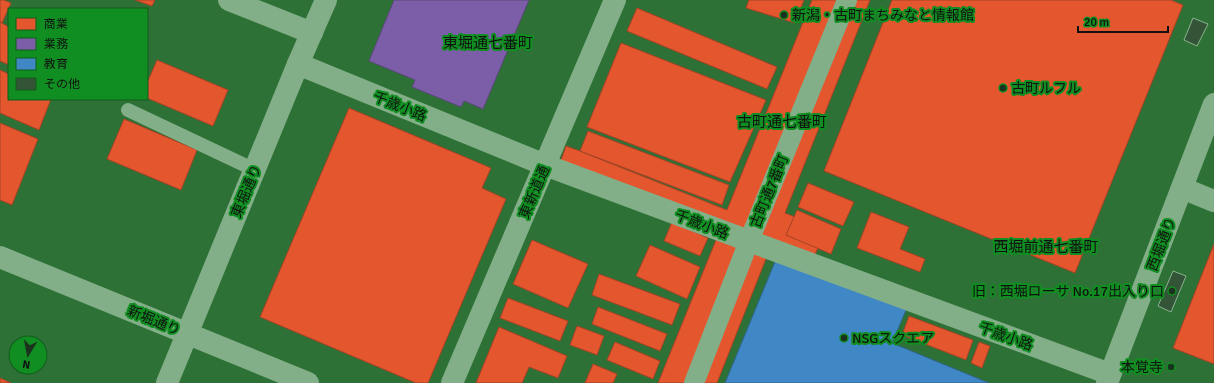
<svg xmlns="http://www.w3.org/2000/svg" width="1214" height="383" viewBox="0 0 1214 383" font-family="Signika,'Noto Sans JP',sans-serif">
  <rect width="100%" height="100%" fill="#2e7136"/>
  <!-- shops -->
  <g fill="#e4572e" stroke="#a54225">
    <polygon points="0,0 4,0 11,3 2,23 0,22"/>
    <polygon points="135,0 155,0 152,6"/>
    <polygon points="749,0 804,0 795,23 746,8"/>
    <polygon points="812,0 870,0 785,213 826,229 814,257 773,241 717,383 658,383 718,235 557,171 566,146 580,151 727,210"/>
    <polygon points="892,0 1171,0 1183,5 1075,273 824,171"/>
    <polygon points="637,8 777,67 767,89 627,31"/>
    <polygon points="0,22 9,27 9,65 0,61"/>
    <polygon points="621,43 766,100 730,182 587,127"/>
    <polygon points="157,60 228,90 213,126 147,98 147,83"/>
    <polygon points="0,70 9,74 9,99 51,99 39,130 0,113"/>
    <polygon points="349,108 491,168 482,188 506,199 428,383 416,383 260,317"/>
    <polygon points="124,119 197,150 181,190 107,159"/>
    <polygon points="0,123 38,139 12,205 0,200"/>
    <polygon points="588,131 729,185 722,205 580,151"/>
    <polygon points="808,183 854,202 843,226 798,207"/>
    <polygon points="797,210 841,229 831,254 786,235"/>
    <polygon points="871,212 909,227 900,249 925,259 920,272 857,248"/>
    <polygon points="672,222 708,238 700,256 664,241"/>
    <polygon points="532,240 588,264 568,308 513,284"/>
    <polygon points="1214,244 1214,364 1173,348"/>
    <polygon points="650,245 700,267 687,299 636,276"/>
    <polygon points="599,274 680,304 672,325 592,295"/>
    <polygon points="508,298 568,321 560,341 500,318"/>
    <polygon points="598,307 667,334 660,351 592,324"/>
    <polygon points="909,316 973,340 966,360 902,335"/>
    <polygon points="577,326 604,336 597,355 570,345"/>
    <polygon points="499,327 567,356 558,378 529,367 522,383 476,383"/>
    <polygon points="615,342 660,361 653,379 607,360"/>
    <polygon points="979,342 990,346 982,368 971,363"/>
    <polygon points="593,364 617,374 613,383 585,383"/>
    <polygon points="0,378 11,383 0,383"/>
  </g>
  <!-- offices -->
  <polygon fill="#7b5ea7" stroke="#5b477a" points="394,0 529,0 483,109 464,101 461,107 412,87 415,80 369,61"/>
  <!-- schools -->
  <polygon fill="#3f88c5" stroke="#31648f" points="777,257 906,310 892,343 989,383 725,383"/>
  <!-- building -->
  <g fill="#335437" stroke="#8ab48f">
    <polygon points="1193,18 1208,24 1197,46 1184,40"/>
    <polygon points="1173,271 1186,276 1171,312 1158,306"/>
  </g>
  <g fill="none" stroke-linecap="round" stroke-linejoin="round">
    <!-- service -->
    <polyline stroke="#82af88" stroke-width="14" points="128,110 255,170"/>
    <!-- pedestrian -->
    <polyline stroke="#82af88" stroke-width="20" points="694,383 749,241 847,0"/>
    <!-- minor -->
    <g stroke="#82af88" stroke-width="22">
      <polyline points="229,0 312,33"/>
      <polyline points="298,64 545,165 749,241 1110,374"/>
      <polyline points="1182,188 1214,201"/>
      <polyline points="452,383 615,0"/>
    </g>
    <!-- tertiary -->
    <g stroke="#82af88" stroke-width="22">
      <polyline points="0,257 308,383"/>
      <polyline points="167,383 298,64 326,0"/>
      <polyline points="1107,383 1214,104"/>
    </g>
  </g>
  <!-- markers -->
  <g fill="#1b331e" stroke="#118e21" stroke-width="1.5">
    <circle cx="784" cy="15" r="4"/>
    <circle cx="1003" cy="88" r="4"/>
    <circle cx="1172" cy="291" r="4"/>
    <circle cx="844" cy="338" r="4"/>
    <circle cx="1171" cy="367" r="4"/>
  </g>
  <g text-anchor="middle" stroke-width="4" stroke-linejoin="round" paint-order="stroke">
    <!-- poi labels -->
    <g font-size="14" fill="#111" stroke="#118e21" text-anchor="start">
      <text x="792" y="20">新潟・古町まちみなと情報館</text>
      <text x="1011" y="93">古町ルフル</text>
      <text x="1164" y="296" text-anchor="end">旧：西堀ローサ No.17出入り口</text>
      <text x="852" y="343">NSGスクエア</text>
      <text x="1163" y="372" text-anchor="end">本覚寺</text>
    </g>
    <!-- street labels -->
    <g font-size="14" fill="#111" stroke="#118e21">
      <text transform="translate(400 106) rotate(22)" y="5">千歳小路</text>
      <text transform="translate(246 191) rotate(-67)" y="5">東堀通り</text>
      <text transform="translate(769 191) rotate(-68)" y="5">古町通7番町</text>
      <text transform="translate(534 192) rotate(-67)" y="5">東新道通</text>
      <text transform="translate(702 224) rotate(21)" y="5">千歳小路</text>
      <text transform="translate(1161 244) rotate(-69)" y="5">西堀通り</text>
      <text transform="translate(154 320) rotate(22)" y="5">新堀通り</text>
      <text transform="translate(1006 336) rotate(20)" y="5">千歳小路</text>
    </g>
    <!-- neighbourhood labels -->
    <g font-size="15" fill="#111" stroke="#118e21">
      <text x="488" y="48">東堀通七番町</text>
      <text x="782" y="127">古町通七番町</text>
      <text x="1046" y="252">西堀前通七番町</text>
    </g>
  </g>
  <!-- legend -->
  <rect x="8" y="8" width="140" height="92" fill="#118e21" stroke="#115c1b"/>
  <rect x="16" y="18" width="20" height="12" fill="#e4572e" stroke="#115c1b"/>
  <text x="44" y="28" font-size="12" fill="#111111">商業</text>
  <rect x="16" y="38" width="20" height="12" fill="#7b5ea7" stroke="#115c1b"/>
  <text x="44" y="48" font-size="12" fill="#111111">業務</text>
  <rect x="16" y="58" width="20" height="12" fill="#3f88c5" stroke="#115c1b"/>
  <text x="44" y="68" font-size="12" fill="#111111">教育</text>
  <rect x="16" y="78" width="20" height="12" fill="#335437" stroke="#115c1b"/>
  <text x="44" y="88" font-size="12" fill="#111111">その他</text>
  <!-- north arrow -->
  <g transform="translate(28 355) rotate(190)"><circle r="19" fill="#118e21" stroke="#115c1b"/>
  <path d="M0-3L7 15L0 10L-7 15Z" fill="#1b331e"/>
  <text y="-6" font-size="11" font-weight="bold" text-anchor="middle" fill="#111111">N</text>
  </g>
  <!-- scale -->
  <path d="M1078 26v6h90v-6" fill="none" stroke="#111111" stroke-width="2"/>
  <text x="1084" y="26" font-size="12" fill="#111111" stroke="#118e21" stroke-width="3" paint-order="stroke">20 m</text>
</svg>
